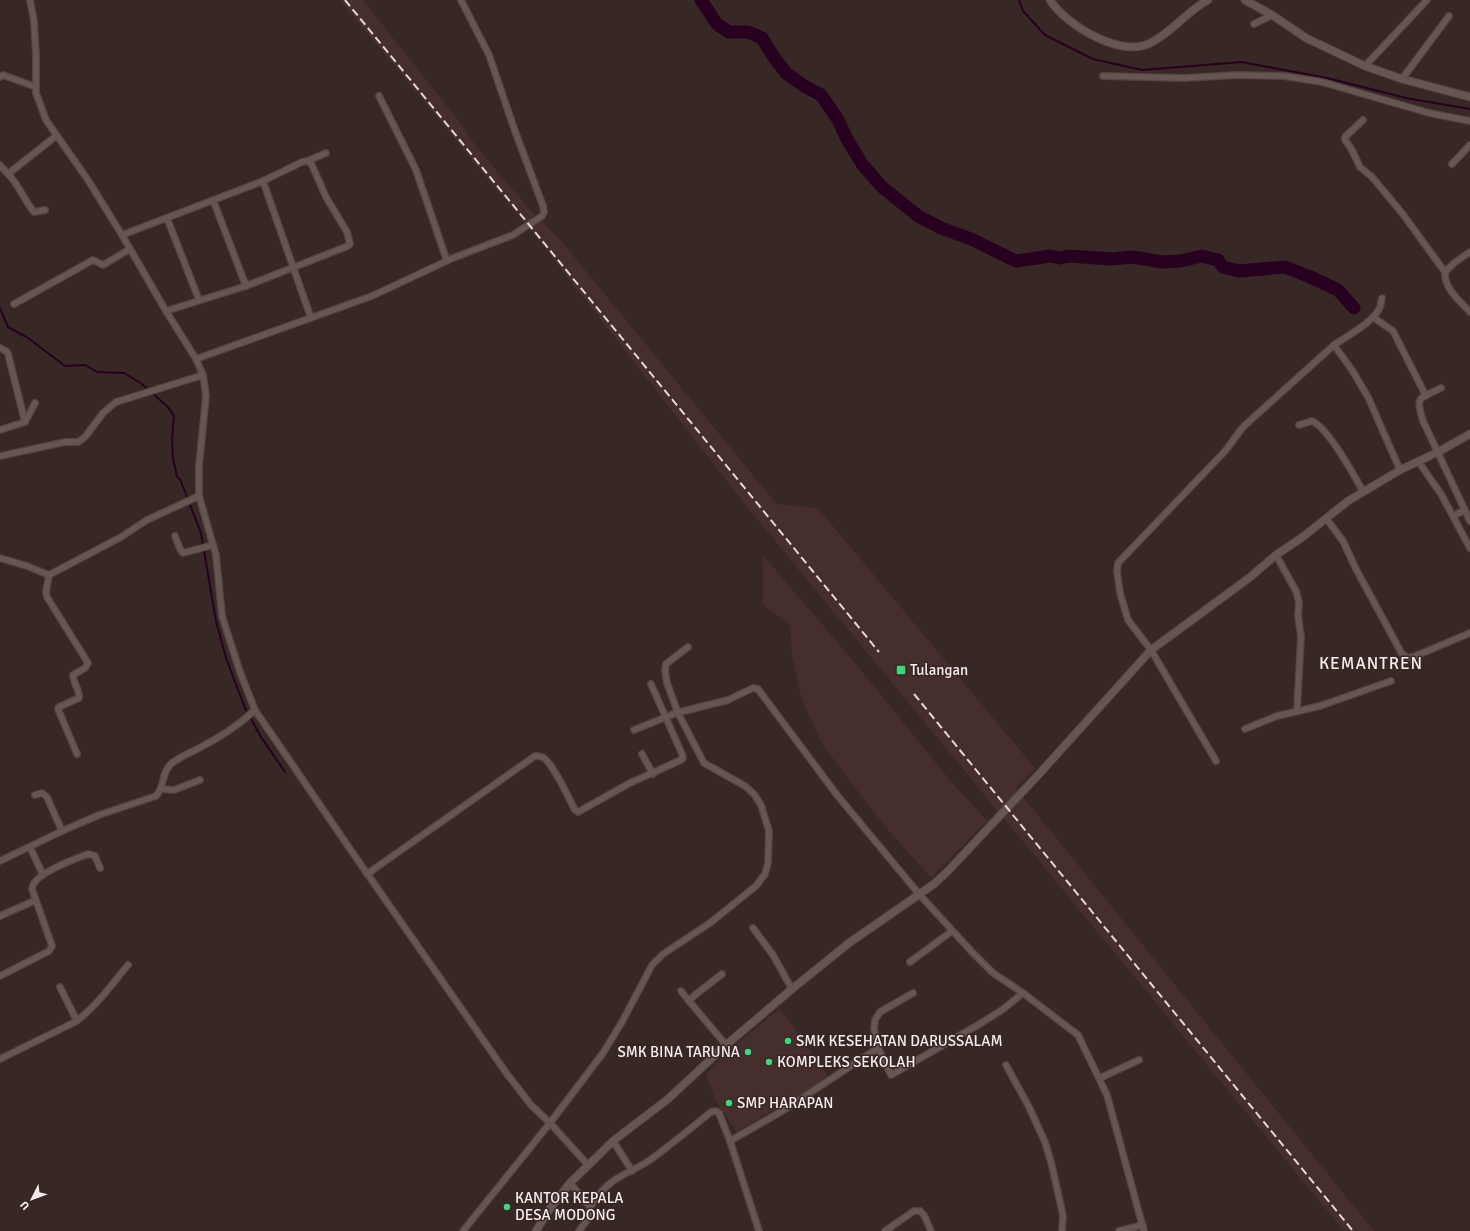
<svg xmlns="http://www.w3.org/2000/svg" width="1470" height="1231" viewBox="0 0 1470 1231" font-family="Signika,sans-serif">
  <rect width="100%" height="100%" fill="#372725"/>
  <!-- built -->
  <g fill="#452e2b">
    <polygon points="340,0 363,0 465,129 469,137 486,158 532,212 558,237 777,504 818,508 1035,768 1016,788 1374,1231 1344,1231 751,512 544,247"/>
    <polygon points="763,555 856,664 949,779 987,821 931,878 883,824 822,744 802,700 792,657 790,625 763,605"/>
    <polygon points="780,1008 829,1077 737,1132 716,1102 706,1074 731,1049"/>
  </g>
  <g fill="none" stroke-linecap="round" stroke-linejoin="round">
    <!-- stream -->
    <g stroke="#27011f" stroke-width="2">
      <polyline points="1019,0 1023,11 1045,35 1093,59 1142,70 1242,62 1327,78 1406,98 1470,109"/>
      <polyline points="0,308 8,327 28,338 65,366 85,365 97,372 124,373 142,384 168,407 174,416 172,440 173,458 177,477 180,479 201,533 216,621 226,658 245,708 261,737 285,772"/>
    </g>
    <!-- river -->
    <polyline stroke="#27011f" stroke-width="13" points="701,0 717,24 729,32 748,32 762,38 773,56 786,73 804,86 821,95 837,118 847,139 862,164 881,186 918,216 941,228 971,239 1016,261 1050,256 1060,258 1068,256 1111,259 1133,257 1162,262 1180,261 1202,256 1218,260 1223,267 1239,271 1285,267 1308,276 1338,290 1354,308"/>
    <defs>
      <g id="minor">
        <polyline points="30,0 34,21 36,55 36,93 46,120 88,180 122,235 166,311 196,359 203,375 206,396 199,466 199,496"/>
        <polyline points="1254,24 1272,15"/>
        <polyline points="1365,66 1427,0"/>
        <polyline points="1103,76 1184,78 1237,75 1284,76 1322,82 1429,113 1470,121"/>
        <polyline points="0,77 3,75 36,87"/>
        <polyline points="1402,79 1449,16"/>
        <polyline points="379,96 416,170 447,261"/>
        <polyline points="1363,120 1345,137 1345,140 1352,150 1360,167 1372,177 1402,213 1445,272"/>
        <polyline points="307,161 326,153"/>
        <polyline points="1452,164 1470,145"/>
        <polyline points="0,165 8,174 56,136"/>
        <path d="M8,174C19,185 24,200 34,212L45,210"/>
        <polyline points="213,200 246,286"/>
        <polyline points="167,218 199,300"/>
        <polyline points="122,235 263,181 311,318"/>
        <path d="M1470,252L1454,263L1445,272C1444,289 1460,301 1470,312"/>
        <polyline points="14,304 93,260 103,265 130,249"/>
        <polyline points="166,311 246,286 348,246 350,244 347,232 326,197 311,163 307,161 302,162 263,181"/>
        <polyline points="1373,317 1393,331 1426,396"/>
        <path d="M1334,345C1347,336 1374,322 1380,307C1381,305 1381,301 1382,298"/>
        <polyline points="0,348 6,351 8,354 25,422"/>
        <polyline points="196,359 372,296 453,258 513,235 542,216 544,212 543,206 515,131 489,55 461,0"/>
        <path d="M1441,388C1419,399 1415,395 1423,421L1470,521"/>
        <path d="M1299,425L1312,421C1329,429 1353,474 1363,491"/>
        <polyline points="0,430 25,422 35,403"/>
        <polyline points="0,456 65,442 78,442 85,437 103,413 116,402 203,375"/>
        <polyline points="1418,461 1441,494 1470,548"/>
        <polyline points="1453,516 1465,510"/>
        <polyline points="1326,518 1343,541 1356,569 1402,654 1408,658 1413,657 1470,633"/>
        <polyline points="175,536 180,549 183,553 213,545"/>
        <polyline points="1276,555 1296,591 1299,602 1298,615 1301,637 1297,710"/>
        <polyline points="0,558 27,566 49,575"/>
        <polyline points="255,710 350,849 507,1074 531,1105 550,1123 588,1165"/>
        <polyline points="1245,729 1277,716 1320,706 1391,681"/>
        <polyline points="634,730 676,713 728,700 753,688 758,689 837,795 919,894 972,952 993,973 1023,993 1078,1035 1107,1095 1144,1231"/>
        <polyline points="642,754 653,774"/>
        <polyline points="1216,761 1151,650 1128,620 1120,593 1117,571 1118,563 1226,450 1243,427 1334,345 1352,370 1368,397 1400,470"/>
        <polyline points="161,789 174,790 200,780"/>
        <polyline points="35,795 42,793 47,797 62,831"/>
        <polyline points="30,847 43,875"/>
        <path d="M0,861L62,831L99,815L156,796C165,787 161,772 172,763C180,757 190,753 199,748C219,738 239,725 255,710L240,672L222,616L216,555L199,496L147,520L121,537L49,575L46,592L47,597L88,663L85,668L73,675C73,683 80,690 79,698L59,707L58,709L77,754"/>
        <path d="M367,874L535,756C538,756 541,756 544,758C555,767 568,797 575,810L578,812L630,783L681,760L683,758L682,754L651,684"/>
        <polyline points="0,916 36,900"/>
        <polyline points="753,928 773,955 792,989"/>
        <polyline points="910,962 952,931"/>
        <polyline points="722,974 695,995 689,1001 726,1045"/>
        <path d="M0,976L49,951L52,946L32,889C32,874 75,859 88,854L95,856L100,868"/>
        <polyline points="60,987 77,1021"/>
        <polyline points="681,991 689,1001"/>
        <polyline points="913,993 880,1012 875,1020 874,1029 878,1048 891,1075 978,1025 1002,1010 1023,993"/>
        <path d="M0,1059L75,1022C96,1007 111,985 128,965"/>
        <polyline points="1006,1065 1029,1107 1045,1142 1051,1162 1061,1206 1063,1216 1062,1231"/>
        <polyline points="1100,1078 1139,1060"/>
        <polyline points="613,1141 632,1171"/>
        <polyline points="730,1141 784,1110 878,1048"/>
        <polyline points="570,1183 590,1207 591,1215 579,1231"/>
        <path d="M590,1207C598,1194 609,1182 623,1175C632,1170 641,1166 650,1160C671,1145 691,1128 711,1112L716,1111L719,1113L730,1141L759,1231"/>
        <polyline points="463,1231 550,1123 603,1053 622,1022 652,965 663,954 710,923 756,886 765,874 768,863 769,831 761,805 754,794 745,786 704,763 678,713 667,683 665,671 666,664 688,647"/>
        <polyline points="885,1231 914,1211 920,1211 924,1215 931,1231"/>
        <polyline points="1119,1231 1143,1225"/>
      </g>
      <g id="tertiary">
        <path d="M1050,0C1066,25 1123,60 1152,42C1173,31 1186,12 1208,0"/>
        <polyline points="1245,0 1272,15 1306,38 1365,66 1402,79 1470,97"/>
        <polyline points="536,1231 549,1210 570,1183 613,1141 668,1099 726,1045 792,989 849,943 934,884 948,871 1040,773 1151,650 1249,578 1276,555 1304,536 1348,501 1400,470 1438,452 1470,434"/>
      </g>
    </defs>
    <!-- minor casing -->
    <use href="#minor" stroke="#524543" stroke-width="8"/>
    <!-- tertiary casing -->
    <use href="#tertiary" stroke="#524543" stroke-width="9"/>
    <!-- minor -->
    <use href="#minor" stroke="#675552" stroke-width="5.5"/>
    <!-- tertiary -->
    <use href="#tertiary" stroke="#675552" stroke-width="7"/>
    <!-- rail -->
    <g stroke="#e5d9d8" stroke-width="2" stroke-dasharray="8 4" stroke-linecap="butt">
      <polyline points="345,0 879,652"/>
      <polyline points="914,694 1353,1231"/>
    </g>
  </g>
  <!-- markers -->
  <g fill="#3dd77e" stroke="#372725" stroke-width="1.5">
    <rect x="896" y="665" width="10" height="10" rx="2"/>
    <circle cx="788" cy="1041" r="4"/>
    <circle cx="748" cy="1052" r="4"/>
    <circle cx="769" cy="1062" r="4"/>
    <circle cx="729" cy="1103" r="4"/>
    <circle cx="507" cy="1207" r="4"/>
  </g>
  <g text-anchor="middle" stroke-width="3" stroke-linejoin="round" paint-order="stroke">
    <!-- poi labels -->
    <g font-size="15" fill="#f8edec" stroke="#372725" text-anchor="start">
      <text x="910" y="675">Tulangan</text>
      <text x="796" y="1046">SMK KESEHATAN DARUSSALAM</text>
      <text x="740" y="1057" text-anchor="end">SMK BINA TARUNA</text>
      <text x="777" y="1067">KOMPLEKS SEKOLAH</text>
      <text x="737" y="1108">SMP HARAPAN</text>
      <text x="515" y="1203">KANTOR KEPALA<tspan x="515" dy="17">DESA MODONG</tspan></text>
    </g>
    <!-- quarter labels -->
    <g font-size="17" letter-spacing="1" fill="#f8edec" stroke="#372725">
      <text x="1371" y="669">KEMANTREN</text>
    </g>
  </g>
  <!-- north arrow -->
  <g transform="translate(32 1199) rotate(228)" stroke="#372725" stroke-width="3" paint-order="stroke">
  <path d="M0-3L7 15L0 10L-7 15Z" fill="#f8edec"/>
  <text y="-6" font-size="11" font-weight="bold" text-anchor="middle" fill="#f8edec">U</text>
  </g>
</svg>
